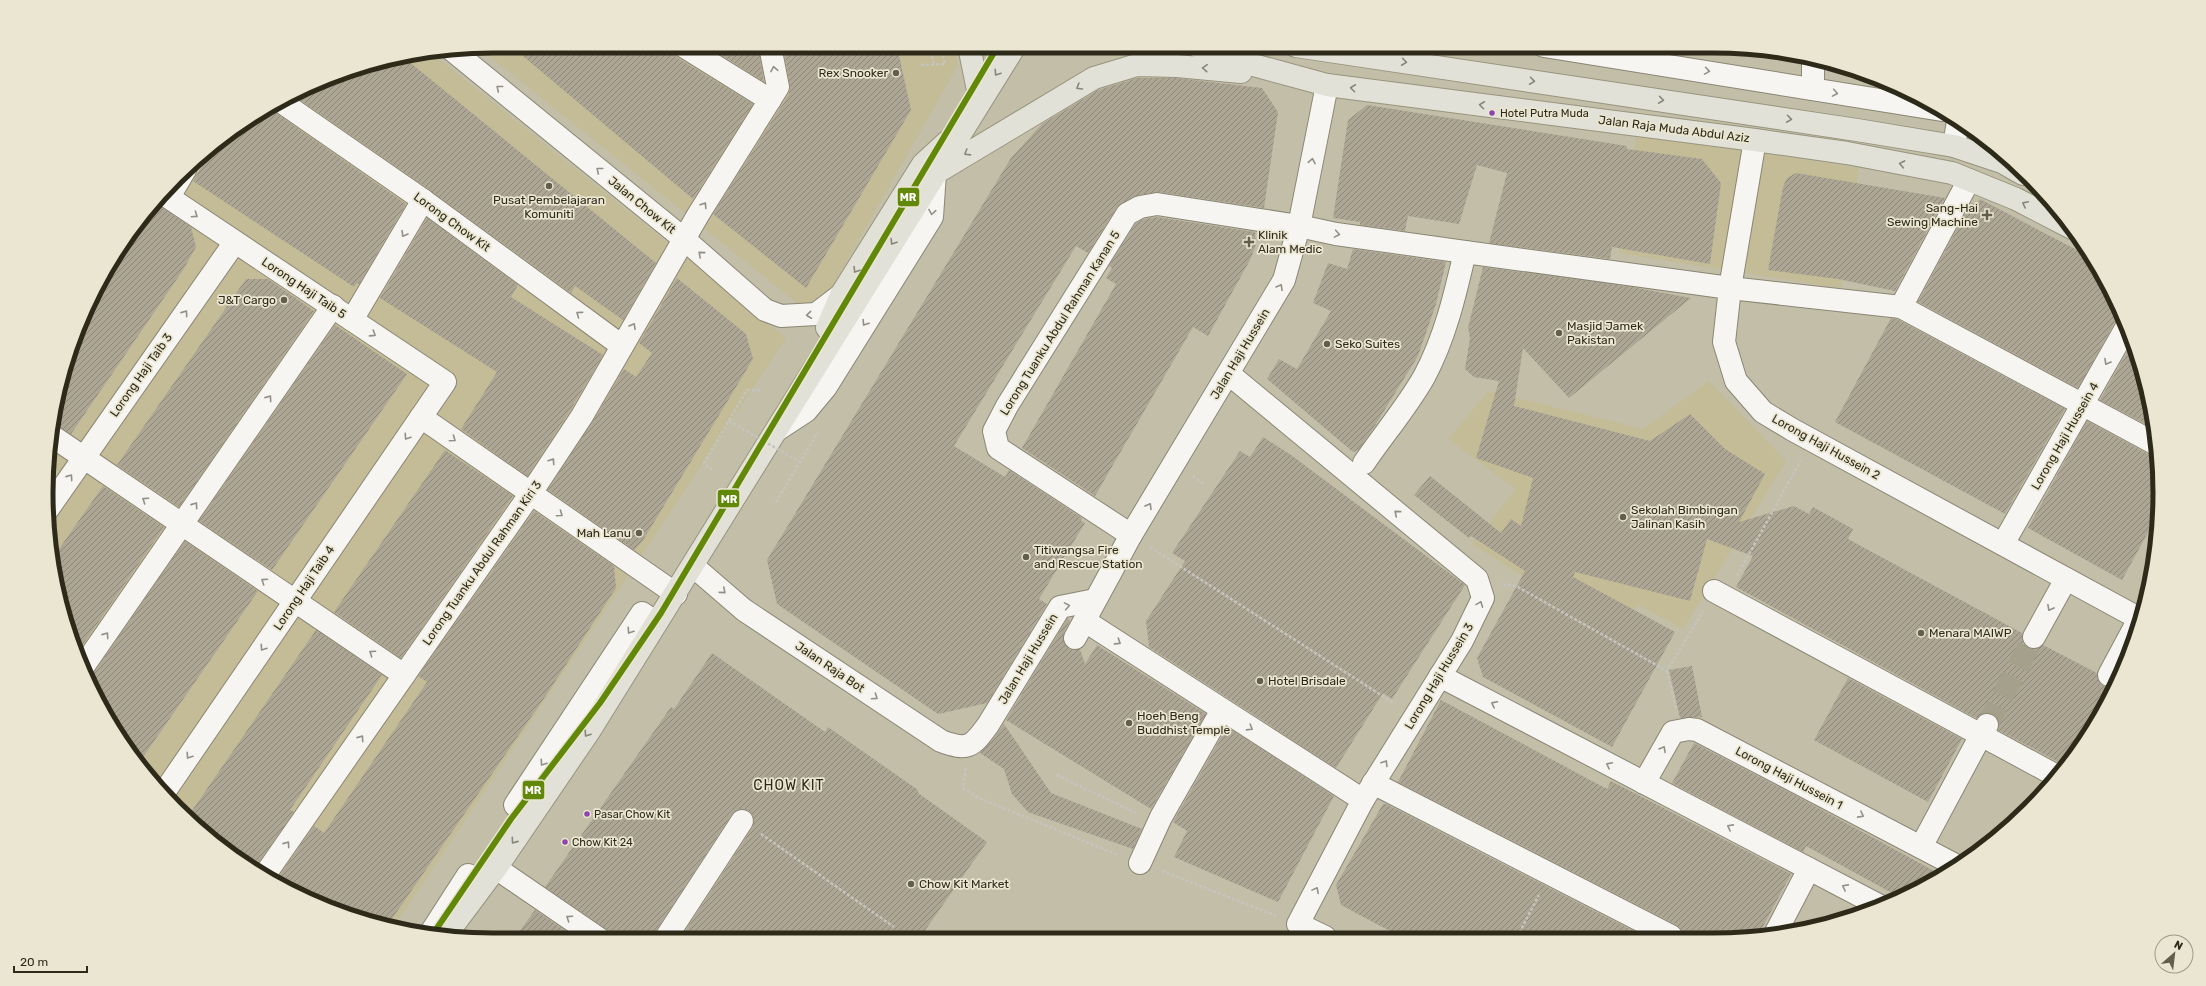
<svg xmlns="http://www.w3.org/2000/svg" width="2206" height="986" viewBox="0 0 2206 986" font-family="Rubik,sans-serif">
  <defs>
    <pattern id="building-hatch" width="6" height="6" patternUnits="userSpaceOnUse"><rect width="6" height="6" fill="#ada695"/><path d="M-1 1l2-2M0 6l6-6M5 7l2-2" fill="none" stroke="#8d8779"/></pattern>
  </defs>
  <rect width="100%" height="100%" fill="#c2bea7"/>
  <!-- built -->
  <g fill="#c4bc96">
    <polygon points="493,46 953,46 958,65 821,306 797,303 478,47"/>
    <polygon points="430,52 786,338 393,928 349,916 270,880 198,829 157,788 106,717 70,637 55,580 46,493 55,406 70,349 106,270 157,198 198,157 270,106 349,70 406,55"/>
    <polygon points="1637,133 1859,168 1841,288 1619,253"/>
    <polygon points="1709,381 1786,461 1683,629 1637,604 1620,638 1472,544 1516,489 1448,439 1489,391 1643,429"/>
  </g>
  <!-- building -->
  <g fill="url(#building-hatch)">
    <polygon points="511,46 671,46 672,52 676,57 753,104 693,199"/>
    <polygon points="707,46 758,46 764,82"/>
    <polygon points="783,46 897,46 911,110 806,288 713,214 789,94 790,85"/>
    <polygon points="402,56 656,263 623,320 575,286 571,293 430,190 293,95 349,70"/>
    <polygon points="1137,78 1176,78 1262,88 1278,112 1264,208 1159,192 1138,195 1117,207 1088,253 1076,246 954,446 1005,477 1009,470 1082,518 1081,521 1085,523 1039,599 1047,604 987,703 938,714 777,604 767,560 1011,158 1042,124 1098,90"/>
    <polygon points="1367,105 1627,146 1627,149 1702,159 1721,183 1710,264 1612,247 1610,259 1489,243 1507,173 1477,165 1459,224 1408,216 1405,231 1360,225 1360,222 1333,218 1348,120"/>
    <polygon points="269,106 273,111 406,204 359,284 357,283 354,287 193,181 214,146"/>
    <polygon points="1796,173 1945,198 1895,291 1838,279 1768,270 1783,187 1787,178"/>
    <polygon points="1980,199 2090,257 2114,296 2122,317 2115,322 2078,388 1918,302 1971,203 1977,204"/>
    <polygon points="154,202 191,227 196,247 183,270 71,434 53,424 55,406 70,349 106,270"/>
    <polygon points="1157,217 1255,232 1256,245 1250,260 1208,336 1193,327 1095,496 1022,448 1116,284 1106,278 1112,268 1109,266 1136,223 1144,219"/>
    <polygon points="427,218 518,285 511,297 603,355 571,409 527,476 461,429 497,372 380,298"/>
    <polygon points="1353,249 1446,262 1436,304 1418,356 1374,427 1358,450 1353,452 1267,379 1279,359 1297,369 1331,311 1313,303 1328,263 1347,269"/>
    <polygon points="1483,267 1632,287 1691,298 1569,398 1523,348 1514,406 1650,441 1690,414 1725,449 1765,474 1739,522 1794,506 1809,514 1813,507 1853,529 1848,539 2022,633 2023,643 2028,648 2035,649 2043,645 2097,673 2099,682 2103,686 2112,687 2085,742 2064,765 1998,730 1998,719 1993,714 1987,713 1977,718 1974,717 1736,587 1753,556 1707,539 1690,601 1575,572 1573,577 1675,632 1612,747 1483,677 1477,658 1525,571 1471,536 1469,538 1414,495 1430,476 1501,533 1511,519 1521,526 1533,478 1476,458 1499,381 1474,377 1465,369 1470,338 1468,328"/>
    <polygon points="677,278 746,334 753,359 642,542 634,550 548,490 592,423 624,369 636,377 652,353 639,343"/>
    <polygon points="246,279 268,279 314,311 179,507 117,465"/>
    <polygon points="1891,318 1897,319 2065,409 2005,514 1835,422"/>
    <polygon points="335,325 407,374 272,570 199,521"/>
    <polygon points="2132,343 2145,378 2153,428 2100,400"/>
    <polygon points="2087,421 2150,455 2158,456 2157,516 2122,580 2028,528"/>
    <polygon points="1263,437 1291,455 1465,585 1392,699 1383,693 1336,768 1149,647 1146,621 1185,561 1172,553 1240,451 1250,457"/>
    <polygon points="445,450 513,496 401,658 334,612"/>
    <polygon points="103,486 164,527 77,653 70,637 55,580 52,559"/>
    <polygon points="534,511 614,566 616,588 545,697 396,913 387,926 349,916 275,882 314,826 324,833 427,682 418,676"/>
    <polygon points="185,541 258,591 139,763 106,717 89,678 93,674"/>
    <polygon points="1068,618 1070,621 1064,632 1064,644 1069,649 1080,649 1085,664 1097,645 1206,714 1151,809 1006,720"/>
    <polygon points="316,630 382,675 290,810 294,812 254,869 198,829 187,818"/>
    <polygon points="712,653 825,732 828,727 918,790 918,793 987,842 919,939 680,939 753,827 753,816 749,811 743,809 737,810 732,814 655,932 653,940 613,940 608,930 545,887 671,707 674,709"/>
    <polygon points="1692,666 1702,717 1680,718 1669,670"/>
    <polygon points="1848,678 1962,739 1928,802 1814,740"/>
    <polygon points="1441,700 1607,789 1611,781 1791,874 1758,936 1683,936 1682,930 1677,925 1398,782"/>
    <polygon points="1004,724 1051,793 1142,829 1133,849 1028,812 1012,794 1004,769 980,753 992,740"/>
    <polygon points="1227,727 1334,796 1278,902 1174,857 1187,831 1173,822"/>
    <polygon points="1694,743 1787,791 1940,874 1910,894 1901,898 1806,846 1803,852 1672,783"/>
    <polygon points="1383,804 1386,804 1645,937 1401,937 1341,905 1336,885"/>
    <polygon points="535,910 579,940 513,940"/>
  </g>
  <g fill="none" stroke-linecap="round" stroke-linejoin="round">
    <!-- minor-tunnel -->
    <polyline stroke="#a4a08b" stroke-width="22" stroke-dasharray="22 11" stroke-linecap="butt" points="1987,725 2034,637"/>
    <defs>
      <g id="minor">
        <polyline points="683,46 770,100"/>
        <polyline points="1544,46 1942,110"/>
        <polyline points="452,50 684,239 765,310 781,316 816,314 841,295"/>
        <polyline points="1813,89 1813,58"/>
        <polyline points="280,101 423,200 622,346"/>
        <polyline points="1755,140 1730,288 1724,342 1736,381 1763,412 1793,430 2140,619"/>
        <polyline points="1954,146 1958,121"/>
        <polyline points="162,193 445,382 163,794"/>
        <polyline points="169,197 185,170"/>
        <polyline points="1901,307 1969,180"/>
        <polyline points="352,320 423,200"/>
        <polyline points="1229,374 1477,579 1483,598 1462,641 1363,800 1298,924 1325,937"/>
        <polyline points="421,417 676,594"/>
        <polyline points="777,430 806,411 826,387 932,217 935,173"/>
        <polyline points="52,436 404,675"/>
        <path d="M1364,463C1383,435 1407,407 1424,377C1445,338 1455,295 1465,252"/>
        <polyline points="48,509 235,242"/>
        <polyline points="1131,535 998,448 994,431 1007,406 1127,214 1140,207 1157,204 1299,226 1336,234 1465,252 1730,288 1901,307 2156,444"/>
        <polyline points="2003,544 2126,328"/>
        <path d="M693,566L744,610L941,741C968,751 972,747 988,725L1060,607L1095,600"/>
        <polyline points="1714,591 1981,735 1987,725"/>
        <polyline points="1085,621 1363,800"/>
        <polyline points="2034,637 2066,579"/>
        <polyline points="1075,638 1131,535 1284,280 1299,226 1327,85"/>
        <polyline points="83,667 333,306"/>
        <polyline points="2109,675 2139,619"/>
        <polyline points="1440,676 1880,906"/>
        <polyline points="1373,783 1671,936"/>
        <polyline points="1644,783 1673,732 1689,729 1697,730 1955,865"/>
        <polyline points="529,819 515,805 642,613 656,623"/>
        <polyline points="1921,847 1981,735 2055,775"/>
        <polyline points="1140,863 1161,817 1222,710"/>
        <polyline points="496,868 601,940"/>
        <polyline points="264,876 531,493 582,416 698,215 778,87 770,46"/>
        <polyline points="430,934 468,875 485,882"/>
        <polyline points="1774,936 1809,869"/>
        <polyline points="665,939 742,821"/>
      </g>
      <g id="major">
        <polyline points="969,46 980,100"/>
        <polyline points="1197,46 1224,57 1327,85 1755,140 1847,153 1952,173 2016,199 2072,228"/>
        <polyline points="1296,46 1857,130 1954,146 2002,162 2023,174"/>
        <polyline points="939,171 1094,78 1137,65 1177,66 1241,72"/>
        <polyline points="827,328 841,295 923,164 947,142"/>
        <polyline points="446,935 496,868 590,730 1015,46"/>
      </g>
    </defs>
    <!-- minor casing -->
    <use href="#minor" stroke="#8a8674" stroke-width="24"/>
    <!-- major casing -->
    <use href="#major" stroke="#98947e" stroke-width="24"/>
    <!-- path -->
    <g stroke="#c5c4be" stroke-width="2.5" stroke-dasharray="3 2" stroke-linecap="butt">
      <polyline points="930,46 934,65"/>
      <polyline points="921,65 945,64 940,46"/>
      <polyline points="712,470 704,463 747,390 761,390"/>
      <polyline points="1193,476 1204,484"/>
      <polyline points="776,502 818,432"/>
      <polyline points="1150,547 1395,704"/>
      <polyline points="1737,576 1801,460"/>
      <polyline points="1503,584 1516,586 1667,671 1703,611"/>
      <polyline points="1667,671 1676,708"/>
      <polyline points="966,768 963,788 979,798 1118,855"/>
      <polyline points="1057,775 1138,814"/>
      <polyline points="761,834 894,927"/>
      <polyline points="1162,871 1277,916"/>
      <polyline points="1517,937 1539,895"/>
    </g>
    <!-- minor -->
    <use href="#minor" stroke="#f6f5f2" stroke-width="22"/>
    <!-- major -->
    <use href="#major" stroke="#e2e1d7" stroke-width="22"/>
    <!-- path-bridge -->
    <polyline stroke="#c5c4be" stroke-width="2.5" stroke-dasharray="3 2" stroke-linecap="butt" points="729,421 800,462"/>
    <defs>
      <polyline id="metro-1" points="433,934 511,819 600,703 661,613 998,46"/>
    </defs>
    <!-- metro-1 casing -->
    <use href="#metro-1" stroke="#eae6d1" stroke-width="9"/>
    <!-- metro-1 -->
    <use href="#metro-1" stroke="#618809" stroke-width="6"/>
  </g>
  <!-- one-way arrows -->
  <defs><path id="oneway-chevron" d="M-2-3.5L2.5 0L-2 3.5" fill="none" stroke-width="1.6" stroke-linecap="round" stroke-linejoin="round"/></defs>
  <g stroke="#888678">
    <use href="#oneway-chevron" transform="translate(1404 62) rotate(8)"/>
    <use href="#oneway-chevron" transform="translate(1205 68) rotate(-176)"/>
    <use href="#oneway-chevron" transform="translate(997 73) rotate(123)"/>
    <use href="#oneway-chevron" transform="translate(1532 81) rotate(8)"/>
    <use href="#oneway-chevron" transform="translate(1079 87) rotate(150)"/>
    <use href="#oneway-chevron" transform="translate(1353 88) rotate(-173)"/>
    <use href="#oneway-chevron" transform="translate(1661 100) rotate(8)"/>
    <use href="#oneway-chevron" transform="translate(1482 105) rotate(-173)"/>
    <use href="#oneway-chevron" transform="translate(1789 119) rotate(8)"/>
    <use href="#oneway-chevron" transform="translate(967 153) rotate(148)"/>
    <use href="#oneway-chevron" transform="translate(1902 164) rotate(-169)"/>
    <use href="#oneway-chevron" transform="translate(2025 204) rotate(-153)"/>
    <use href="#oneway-chevron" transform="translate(893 242) rotate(122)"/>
    <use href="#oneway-chevron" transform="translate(856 270) rotate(122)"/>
    <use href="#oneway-chevron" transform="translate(587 734) rotate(124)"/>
    <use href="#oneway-chevron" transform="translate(514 841) rotate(125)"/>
  </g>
  <g stroke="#929086">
    <use href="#oneway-chevron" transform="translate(774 69) rotate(-101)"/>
    <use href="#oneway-chevron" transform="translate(1707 71) rotate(9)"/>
    <use href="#oneway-chevron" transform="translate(499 88) rotate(-141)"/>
    <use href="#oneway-chevron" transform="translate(1835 93) rotate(10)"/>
    <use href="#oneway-chevron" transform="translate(1312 161) rotate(-79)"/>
    <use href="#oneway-chevron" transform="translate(599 170) rotate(-141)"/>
    <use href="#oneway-chevron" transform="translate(704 205) rotate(-58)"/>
    <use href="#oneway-chevron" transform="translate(932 212) rotate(99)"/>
    <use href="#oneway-chevron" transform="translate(195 215) rotate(34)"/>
    <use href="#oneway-chevron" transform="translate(404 234) rotate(121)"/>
    <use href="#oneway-chevron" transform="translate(1337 234) rotate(10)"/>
    <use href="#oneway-chevron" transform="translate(701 254) rotate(-139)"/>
    <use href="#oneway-chevron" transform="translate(1280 287) rotate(-60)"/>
    <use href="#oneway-chevron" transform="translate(185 313) rotate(-55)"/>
    <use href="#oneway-chevron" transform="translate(579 314) rotate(-144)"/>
    <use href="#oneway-chevron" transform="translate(809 315) rotate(174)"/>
    <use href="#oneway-chevron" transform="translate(865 323) rotate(122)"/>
    <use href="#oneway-chevron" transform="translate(633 326) rotate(-60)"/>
    <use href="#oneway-chevron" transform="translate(373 334) rotate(33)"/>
    <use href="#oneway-chevron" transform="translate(2107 362) rotate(120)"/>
    <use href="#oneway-chevron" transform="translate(269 398) rotate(-55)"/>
    <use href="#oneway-chevron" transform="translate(407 437) rotate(124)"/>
    <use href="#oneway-chevron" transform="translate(453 439) rotate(35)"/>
    <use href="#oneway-chevron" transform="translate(552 461) rotate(-56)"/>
    <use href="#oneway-chevron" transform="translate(70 477) rotate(-55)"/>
    <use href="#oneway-chevron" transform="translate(145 500) rotate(-146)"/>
    <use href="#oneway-chevron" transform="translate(195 505) rotate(-55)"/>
    <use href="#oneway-chevron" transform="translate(1149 506) rotate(-59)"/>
    <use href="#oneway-chevron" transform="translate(1397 513) rotate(-140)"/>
    <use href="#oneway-chevron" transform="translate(560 514) rotate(35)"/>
    <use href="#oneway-chevron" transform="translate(264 581) rotate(-146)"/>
    <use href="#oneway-chevron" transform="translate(723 591) rotate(41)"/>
    <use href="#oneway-chevron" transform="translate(1480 604) rotate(-69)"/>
    <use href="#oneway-chevron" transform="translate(1067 606) rotate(-10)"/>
    <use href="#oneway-chevron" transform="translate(2050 608) rotate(119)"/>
    <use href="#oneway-chevron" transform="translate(630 631) rotate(124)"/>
    <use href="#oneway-chevron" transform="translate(106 635) rotate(-55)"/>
    <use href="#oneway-chevron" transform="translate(1118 642) rotate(33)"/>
    <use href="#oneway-chevron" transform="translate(263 648) rotate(124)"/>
    <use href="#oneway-chevron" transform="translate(372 653) rotate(-146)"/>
    <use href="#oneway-chevron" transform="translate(875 697) rotate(34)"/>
    <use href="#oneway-chevron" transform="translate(1494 704) rotate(-153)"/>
    <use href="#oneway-chevron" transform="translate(1250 728) rotate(32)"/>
    <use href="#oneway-chevron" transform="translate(361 738) rotate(-55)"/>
    <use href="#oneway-chevron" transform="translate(1663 749) rotate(-60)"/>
    <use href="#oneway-chevron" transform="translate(189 756) rotate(124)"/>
    <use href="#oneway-chevron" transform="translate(543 763) rotate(124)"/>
    <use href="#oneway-chevron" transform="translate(1385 763) rotate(-58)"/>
    <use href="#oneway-chevron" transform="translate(1609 765) rotate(-153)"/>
    <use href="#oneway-chevron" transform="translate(1861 815) rotate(28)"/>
    <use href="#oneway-chevron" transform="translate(1730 827) rotate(-152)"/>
    <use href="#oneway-chevron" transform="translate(287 844) rotate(-55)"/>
    <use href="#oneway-chevron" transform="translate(1845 887) rotate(-152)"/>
    <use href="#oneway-chevron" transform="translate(1316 890) rotate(-62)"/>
    <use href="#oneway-chevron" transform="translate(569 918) rotate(-146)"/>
  </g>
  <!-- markers -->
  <g fill="#615e4b" stroke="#eae6d1" stroke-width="1.5">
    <circle cx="896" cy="73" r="4"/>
    <circle cx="549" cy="186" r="4"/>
    <path d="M1985 209h4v4h4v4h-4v4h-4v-4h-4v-4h4z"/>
    <path d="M1247 236h4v4h4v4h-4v4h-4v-4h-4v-4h4z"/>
    <circle cx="284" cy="300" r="4"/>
    <circle cx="1559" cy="333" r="4"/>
    <circle cx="1327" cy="344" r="4"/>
    <circle cx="1623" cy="517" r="4"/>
    <circle cx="639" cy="533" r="4"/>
    <circle cx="1026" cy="557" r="4"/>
    <circle cx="1921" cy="633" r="4"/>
    <circle cx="1260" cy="681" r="4"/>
    <circle cx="1129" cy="723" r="4"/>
    <circle cx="911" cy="884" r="4"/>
  </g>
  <g fill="#8e44ad" stroke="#eae6d1" stroke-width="1.5">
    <circle cx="1492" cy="113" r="3.5"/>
    <circle cx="587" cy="814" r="3.5"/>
    <circle cx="565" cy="842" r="3.5"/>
  </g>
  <g text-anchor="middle" stroke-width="3.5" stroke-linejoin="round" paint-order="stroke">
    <!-- bus labels -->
    <g font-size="11" fill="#2d2a19" stroke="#eae6d1" text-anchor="start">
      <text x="1500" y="117">Hotel Putra Muda</text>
      <text x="594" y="818">Pasar Chow Kit</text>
      <text x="572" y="846">Chow Kit 24</text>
    </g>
    <!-- poi labels -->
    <g font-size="12" fill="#2d2a19" stroke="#eae6d1" text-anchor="start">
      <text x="888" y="77" text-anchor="end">Rex Snooker</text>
      <text x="549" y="204" text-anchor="middle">Pusat Pembelajaran<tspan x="549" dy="14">Komuniti</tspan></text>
      <text x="1978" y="212" text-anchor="end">Sang-Hai<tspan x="1978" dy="14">Sewing Machine</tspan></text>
      <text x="1258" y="239">Klinik<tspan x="1258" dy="14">Alam Medic</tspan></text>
      <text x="276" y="304" text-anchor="end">J&amp;T Cargo</text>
      <text x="1567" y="330">Masjid Jamek<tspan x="1567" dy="14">Pakistan</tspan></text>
      <text x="1335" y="348">Seko Suites</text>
      <text x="1631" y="514">Sekolah Bimbingan<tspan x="1631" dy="14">Jalinan Kasih</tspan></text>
      <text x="631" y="537" text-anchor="end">Mah Lanu</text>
      <text x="1034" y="554">Titiwangsa Fire<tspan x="1034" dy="14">and Rescue Station</tspan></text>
      <text x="1929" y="637">Menara MAIWP</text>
      <text x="1268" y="685">Hotel Brisdale</text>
      <text x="1137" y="720">Hoeh Beng<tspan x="1137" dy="14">Buddhist Temple</tspan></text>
      <text x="919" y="888">Chow Kit Market</text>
    </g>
    <!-- street labels -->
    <g font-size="12" fill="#2d2a19" stroke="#eae6d1">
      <text transform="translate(1674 129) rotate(7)" y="4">Jalan Raja Muda Abdul Aziz</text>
      <text transform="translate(642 205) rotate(39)" y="4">Jalan Chow Kit</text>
      <text transform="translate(452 222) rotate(36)" y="4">Lorong Chow Kit</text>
      <text transform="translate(304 288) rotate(34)" y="4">Lorong Haji Taib 5</text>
      <text transform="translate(1060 323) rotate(-58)" y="4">Lorong Tuanku Abdul Rahman Kanan 5</text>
      <text transform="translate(1240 354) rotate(-59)" y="4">Jalan Haji Hussein</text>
      <text transform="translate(141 375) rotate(-55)" y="4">Lorong Haji Taib 3</text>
      <text transform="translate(2065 436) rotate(-60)" y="4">Lorong Haji Hussein 4</text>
      <text transform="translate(1826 447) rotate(29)" y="4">Lorong Haji Hussein 2</text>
      <text transform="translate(482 563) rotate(-55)" y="4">Lorong Tuanku Abdul Rahman Kiri 3</text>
      <text transform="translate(304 588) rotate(-56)" y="4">Lorong Haji Taib 4</text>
      <text transform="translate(1028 659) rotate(-59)" y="4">Jalan Haji Hussein</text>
      <text transform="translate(830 667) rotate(34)" y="4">Jalan Raja Bot</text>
      <text transform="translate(1439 676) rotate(-59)" y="4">Lorong Haji Hussein 3</text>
      <text transform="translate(1789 778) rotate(28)" y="4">Lorong Haji Hussein 1</text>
    </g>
    <!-- quarter labels -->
    <g font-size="14" letter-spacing="1" fill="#2d2a19" stroke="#eae6d1">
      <text x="789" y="790">CHOW KIT</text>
    </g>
  </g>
  <!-- crop -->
  <path d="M0 0H2206V986H0ZM493 53H1713A440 440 0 0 1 2153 493V493A440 440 0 0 1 1713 933H493A440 440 0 0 1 53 493V493A440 440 0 0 1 493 53Z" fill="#eae6d1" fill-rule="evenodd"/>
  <path fill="none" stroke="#2d2a19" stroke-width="5" d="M493 53H1713A440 440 0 0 1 2153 493V493A440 440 0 0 1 1713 933H493A440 440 0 0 1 53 493V493A440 440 0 0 1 493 53Z"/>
  <g stroke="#eae6d1" stroke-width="1.5">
    <rect x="897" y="187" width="23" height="20" rx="4" fill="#618809"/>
    <rect x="717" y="489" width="23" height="19" rx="4" fill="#618809"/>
    <rect x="522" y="780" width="23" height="20" rx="4" fill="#618809"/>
  </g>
  <g font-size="11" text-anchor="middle" font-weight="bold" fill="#fff">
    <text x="908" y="201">MR</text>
    <text x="729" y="503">MR</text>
    <text x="533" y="794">MR</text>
  </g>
  <!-- north arrow -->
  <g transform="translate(2174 954) rotate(28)"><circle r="19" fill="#eae6d1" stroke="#9e9b87"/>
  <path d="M0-3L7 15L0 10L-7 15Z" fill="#615e4b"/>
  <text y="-6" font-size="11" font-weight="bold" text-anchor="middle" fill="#2d2a19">N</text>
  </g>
  <!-- scale -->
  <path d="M14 966v6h73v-6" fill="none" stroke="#2d2a19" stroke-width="2"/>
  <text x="20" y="966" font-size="12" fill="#2d2a19" stroke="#eae6d1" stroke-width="3" paint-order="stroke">20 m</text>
</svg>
